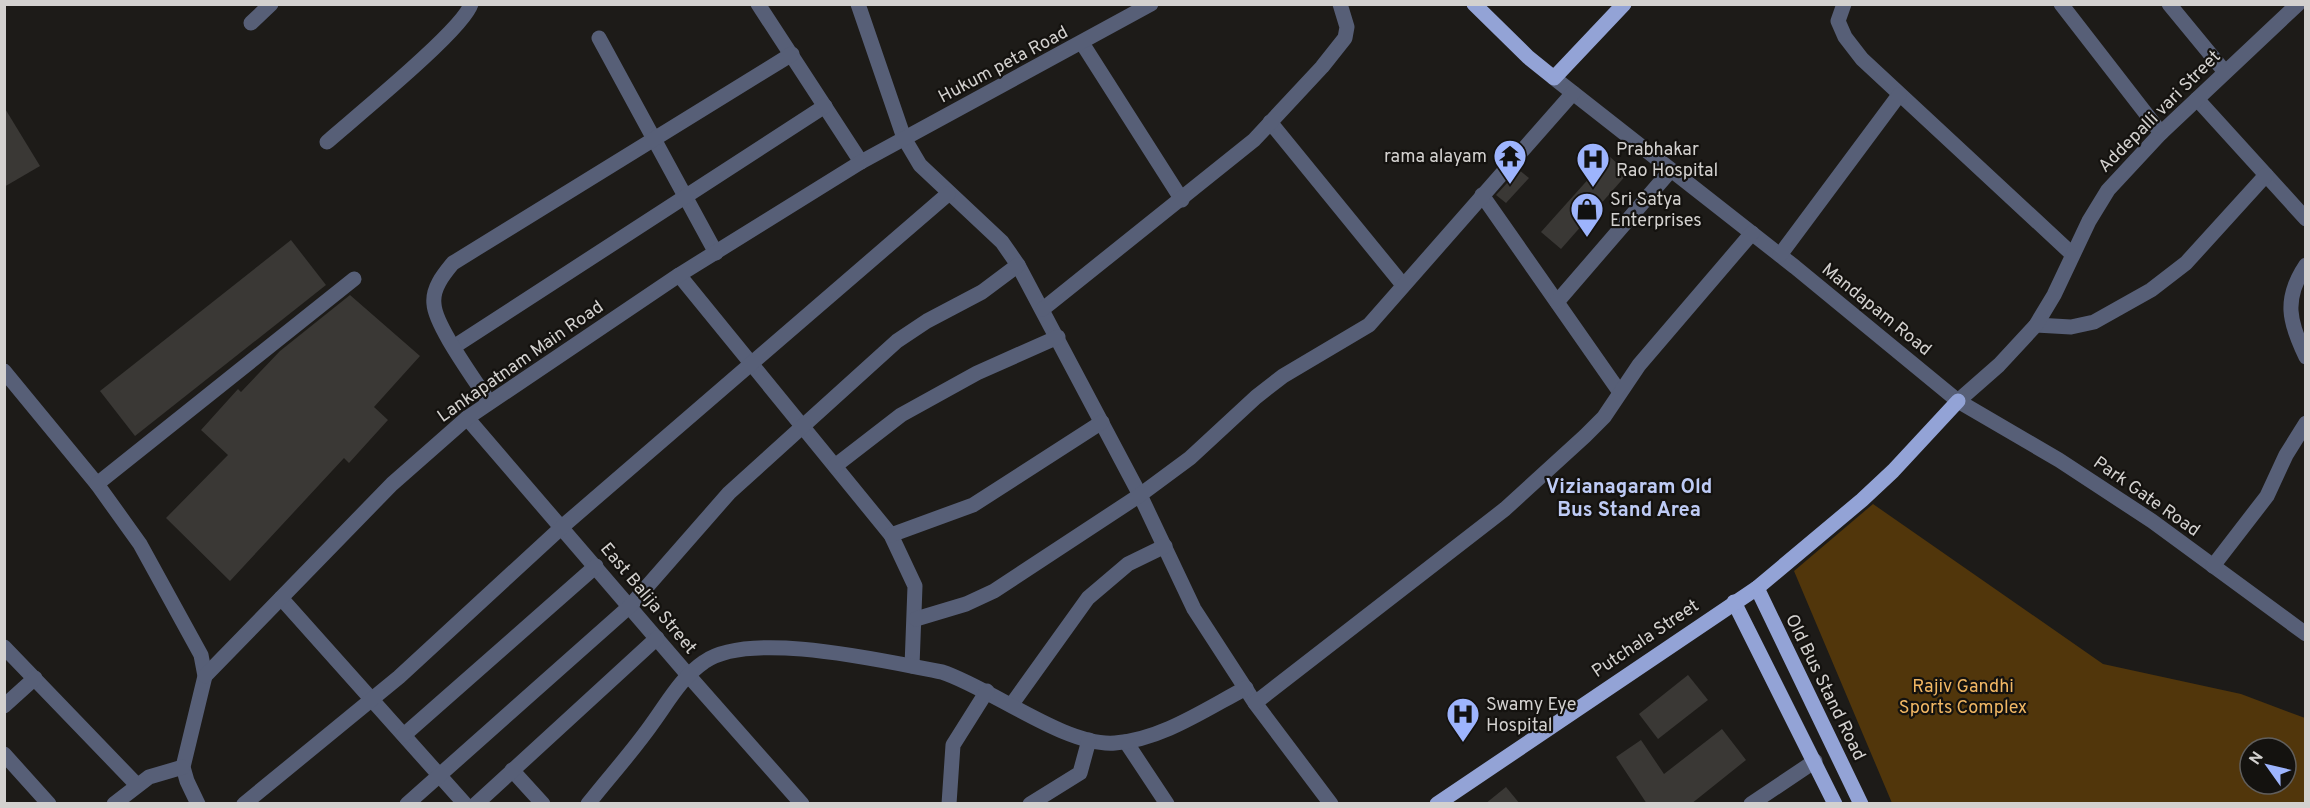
<svg xmlns="http://www.w3.org/2000/svg" width="2310" height="808" viewBox="0 0 2310 808" font-family="Overpass,sans-serif">
  <rect width="100%" height="100%" fill="#1d1b18"/>
  <!-- green -->
  <path fill="#51360b" fill-rule="evenodd" d="M1873,504L2103,664L2241,694L2305,718V803H1892L1794,571ZM2250,748H2286V784H2250Z"/>
  <!-- building -->
  <g fill="#3a3835">
    <polygon points="4,107 40,166 4,187"/>
    <polygon points="1609,156 1628,173 1561,249 1541,232"/>
    <polygon points="1519,170 1529,178 1506,203 1496,195"/>
    <polygon points="291,240 326,285 135,436 100,391"/>
    <polygon points="350,295 420,356 374,407 388,420 349,463 344,458 230,581 166,518 228,455 201,430 238,389 241,392 280,351"/>
    <polygon points="1688,675 1708,700 1658,739 1639,714"/>
    <polygon points="1722,729 1746,760 1691,804 1647,804 1616,757 1641,740 1664,774"/>
    <polygon points="1506,787 1520,804 1485,804"/>
  </g>
  <g fill="none" stroke-linecap="round" stroke-linejoin="round">
    <!-- minor -->
    <g stroke="#575f77" stroke-width="15">
      <polyline points="758,4 861,162"/>
      <polyline points="858,4 904,138 920,165 1002,242 1018,265 1140,495 1194,609 1255,703 1331,804"/>
      <polyline points="1844,4 1838,21 1845,37 1862,59 2072,254"/>
      <polyline points="2061,4 2161,133"/>
      <polyline points="2169,4 2225,72"/>
      <polyline points="251,23 271,4"/>
      <polyline points="599,38 716,253"/>
      <polyline points="1082,43 1182,200"/>
      <polyline points="1554,78 1795,267 1958,401 2059,460 2152,521 2306,634"/>
      <polyline points="2197,99 2306,219"/>
      <polyline points="1270,122 1403,285"/>
      <path d="M327,142C353,119 464,29 471,4"/>
      <polyline points="1482,195 1619,391"/>
      <polyline points="1780,255 1899,95"/>
      <path d="M2306,265C2283,299 2289,322 2306,357"/>
      <polyline points="679,275 891,535 915,586 912,666"/>
      <polyline points="1557,302 1671,170"/>
      <polyline points="1043,309 1254,140 1322,67 1345,38 1347,27 1340,4"/>
      <polyline points="2036,325 2071,327 2094,322 2151,290 2186,263 2266,175"/>
      <polyline points="455,346 825,106"/>
      <polyline points="4,371 97,484 140,544 201,655 205,676 183,767 187,781 198,804"/>
      <polyline points="1958,401 1999,365 2036,325 2054,295 2089,221 2108,190 2161,133 2298,4"/>
      <path d="M489,402C476,381 435,326 434,304C432,288 444,274 453,263L792,54"/>
      <polyline points="467,418 688,675 802,804"/>
      <polyline points="835,466 901,415 977,373 1058,337"/>
      <polyline points="97,484 354,279"/>
      <polyline points="891,535 973,505 1102,422"/>
      <polyline points="2213,566 2267,496 2286,455 2306,423"/>
      <polyline points="281,598 465,804"/>
      <polyline points="916,619 966,604 994,591 1140,495 1190,458 1256,397 1283,376 1369,325 1573,93"/>
      <polyline points="4,647 137,785"/>
      <polyline points="205,676 392,484 467,418 679,275 861,162 1151,4"/>
      <polyline points="1255,703 1505,509 1585,436 1604,417 1639,365 1752,233"/>
      <polyline points="1012,704 1088,598 1128,564 1165,546"/>
      <polyline points="4,706 35,678"/>
      <polyline points="404,735 596,566"/>
      <polyline points="1126,742 1167,804"/>
      <polyline points="4,754 49,804"/>
      <polyline points="512,770 543,804"/>
      <polyline points="114,804 149,777 183,767"/>
      <polyline points="244,804 399,677 563,526 948,194"/>
      <polyline points="407,804 630,606 729,493 897,341 927,321 982,292 1018,265"/>
      <polyline points="476,804 657,638"/>
      <path d="M588,804C610,776 634,750 654,721C669,700 682,677 704,662C750,629 887,662 942,672C991,688 1066,747 1115,743C1161,740 1206,709 1246,688"/>
      <polyline points="949,804 953,745 987,691"/>
      <polyline points="1030,804 1080,773 1089,740"/>
      <polyline points="1751,804 1815,761"/>
    </g>
    <!-- major -->
    <g stroke="#93a3d6" stroke-width="15">
      <polyline points="1474,4 1528,57 1554,78 1624,4"/>
      <polyline points="1757,588 1861,804"/>
      <polyline points="1734,602 1835,804"/>
      <polyline points="1437,804 1757,588 1862,500 1893,471 1958,401"/>
    </g>
  </g>
  <!-- icons -->
  <defs>
    <symbol id="temple-pin" viewBox="-11 -11 22 30"><path d="M0 17L-7.5 6A9.5 9.5 0 1 1 7.5 6Z" fill="#9db4fd" stroke="#14120f"/><path d="M0-6L5-2H3V0L6.5 2.5H4V6H1.5V3h-3V6H-4V2.5H-6.5L-3 0V-2H-5Z" fill="#111"/></symbol>
    <symbol id="hospital-pin" viewBox="-11 -11 22 30"><path d="M0 17L-7.5 6A9.5 9.5 0 1 1 7.5 6Z" fill="#9db4fd" stroke="#14120f"/><path d="M-5-5h3v3.5h4V-5h3V5h-3V1.5h-4V5h-3Z" fill="#111"/></symbol>
    <symbol id="shop-pin" viewBox="-11 -11 22 30"><path d="M0 17L-7.5 6A9.5 9.5 0 1 1 7.5 6Z" fill="#9db4fd" stroke="#14120f"/><path d="M-5-2.5h2.3a2.7 3.5 0 0 1 5.4 0H5L5.5 6h-11ZM-1.5-2.5h3a1.5 2.3 0 0 0-3 0Z" fill="#111"/></symbol>
  </defs>
  <g fill-rule="evenodd">
    <use href="#temple-pin" x="1491" y="137" width="38" height="52"/>
    <use href="#hospital-pin" x="1574" y="140" width="38" height="52"/>
    <use href="#shop-pin" x="1568" y="190" width="38" height="52"/>
    <use href="#hospital-pin" x="1444" y="695" width="38" height="52"/>
  </g>
  <g text-anchor="middle" stroke-width="4.5" stroke-linejoin="round" paint-order="stroke">
    <!-- street labels -->
    <g font-size="18" fill="#d3d1cf" stroke="#14120f">
      <text transform="translate(1003 64) rotate(-28)" y="6">Hukum peta Road</text>
      <text transform="translate(2159 111) rotate(-45)" y="6">Addepalli vari Street</text>
      <text transform="translate(1877 309) rotate(39)" y="6">Mandapam Road</text>
      <text transform="translate(520 361) rotate(-35)" y="6">Lankapatnam Main Road</text>
      <text transform="translate(2147 496) rotate(35)" y="6">Park Gate Road</text>
      <text transform="translate(649 598) rotate(50)" y="6">East Balija Street</text>
      <text transform="translate(1645 638) rotate(-34)" y="6">Putchala Street</text>
      <text transform="translate(1826 687) rotate(64)" y="6">Old Bus Stand Road</text>
    </g>
    <!-- poi labels -->
    <g font-size="18" fill="#d3d1cf" stroke="#14120f" text-anchor="start">
      <text x="1616" y="155">Prabhakar<tspan x="1616" dy="21">Rao Hospital</tspan></text>
      <text x="1487" y="162" text-anchor="end">rama alayam</text>
      <text x="1610" y="205">Sri Satya<tspan x="1610" dy="21">Enterprises</tspan></text>
      <text x="1486" y="710">Swamy Eye<tspan x="1486" dy="21">Hospital</tspan></text>
    </g>
    <!-- park labels -->
    <g font-size="18" fill="#f1b764" stroke="#14120f">
      <text x="1963" y="692">Rajiv Gandhi<tspan x="1963" dy="21">Sports Complex</tspan></text>
    </g>
    <!-- neighbourhood labels -->
    <g font-size="20" font-weight="bold" fill="#becbf5" stroke="#14120f">
      <text x="1629" y="493">Vizianagaram Old<tspan x="1629" dy="23">Bus Stand Area</tspan></text>
    </g>
  </g>
  <!-- border -->
  <rect width="2310" height="808" fill="none" stroke="#d3d1cf" stroke-width="12"/>
  <!-- north arrow -->
  <g transform="translate(2268 766) rotate(304)"><circle r="28" fill="#14120f" stroke="#605e5c" stroke-width="1.5"/>
  <path d="M0-4.5L10 22L0 15L-10 22Z" fill="#9db4fd"/>
  <text y="-9" font-size="16" font-weight="bold" text-anchor="middle" fill="#d3d1cf">N</text>
  </g>
</svg>
